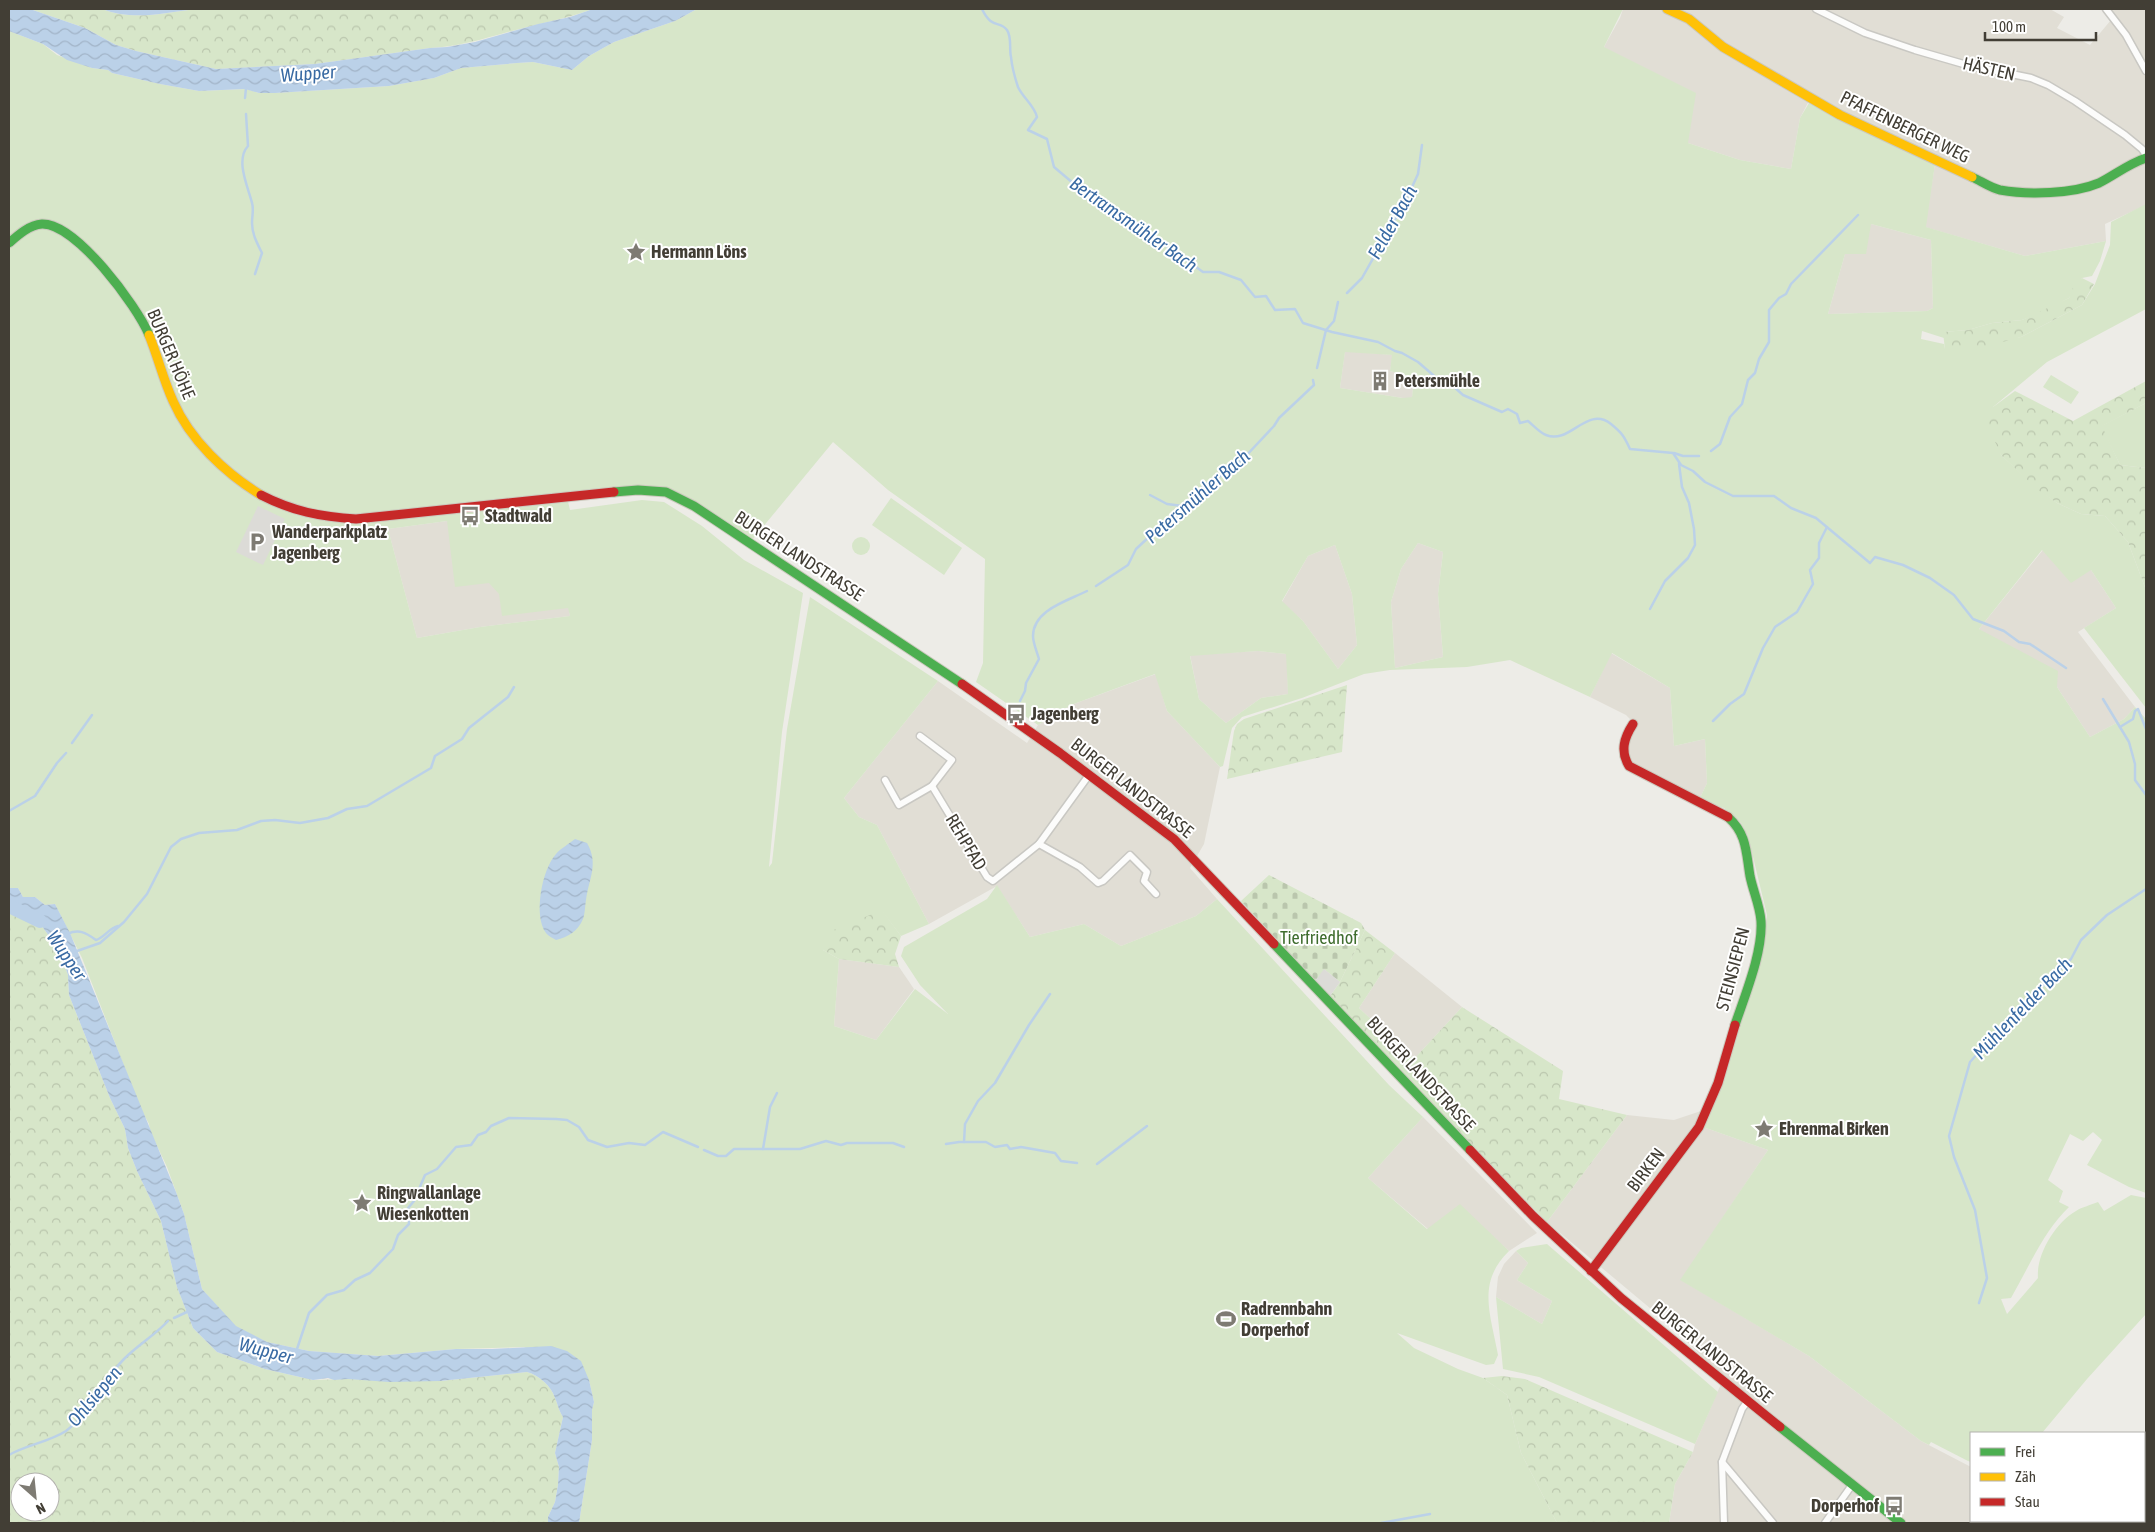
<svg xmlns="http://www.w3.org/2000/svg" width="2155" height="1532" viewBox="0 0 2155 1532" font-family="'Asap Condensed',sans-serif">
  <defs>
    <pattern id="forest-crowns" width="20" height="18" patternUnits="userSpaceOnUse" patternTransform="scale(1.25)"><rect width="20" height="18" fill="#d7e6c9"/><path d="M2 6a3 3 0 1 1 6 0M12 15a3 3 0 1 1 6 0" fill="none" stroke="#bac6ad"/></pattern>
    <pattern id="cemetery-stones" width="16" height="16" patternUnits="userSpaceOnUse" patternTransform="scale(1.25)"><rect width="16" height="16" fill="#d7e6c9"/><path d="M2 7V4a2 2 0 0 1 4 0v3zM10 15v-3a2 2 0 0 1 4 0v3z" fill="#bac6ad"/></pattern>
    <pattern id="water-waves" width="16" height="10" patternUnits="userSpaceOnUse" patternTransform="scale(1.25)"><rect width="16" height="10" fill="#bbd1e8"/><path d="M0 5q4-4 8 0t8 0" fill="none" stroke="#a2b4c8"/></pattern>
  </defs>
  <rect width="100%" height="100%" fill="#edece7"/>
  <!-- residential -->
  <g fill="#e1ded5">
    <polygon points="1623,9 2050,9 2064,17 2057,28 2090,45 2111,20 2106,12 2110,9 2146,9 2146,205 2105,224 2106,241 2025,256 1925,227 1935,164 1812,95 1800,118 1791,169 1740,160 1688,143 1604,47 1620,18"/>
    <polygon points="1871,224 1931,240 1933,308 1927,311 1828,314 1845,254"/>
    <polygon points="1345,351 1393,355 1390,371 1414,378 1412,398 1403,398 1340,388"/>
    <polygon points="447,521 489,583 565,584 570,616 480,627 417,638 388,529"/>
    <polygon points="1418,543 1443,552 1438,594 1443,657 1395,668 1391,602 1401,569"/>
    <polygon points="1335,545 1352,594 1357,645 1338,669 1303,621 1282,602 1308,556"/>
    <polygon points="2043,550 2091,570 2116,608 2078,632 2135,707 2124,719 2090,737 2057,687 1979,629"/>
    <polygon points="1258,651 1287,654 1288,694 1261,698 1226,723 1199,699 1190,655"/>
    <polygon points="1611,653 1670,688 1674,746 1705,739 1707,783 1699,800 1627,762 1624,748 1636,725 1626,715 1590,697"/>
    <polygon points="1156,674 1167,711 1220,767 1204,844 1190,868 1217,899 1196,916 1121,946 1084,924 1030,937 997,886 929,924 877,825 859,817 844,798 938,681 1027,743 1038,725 1071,705"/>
    <polygon points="1395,953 1462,1007 1414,1059 1359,1008"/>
    <polygon points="839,959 899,967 914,989 876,1040 834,1026"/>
    <polygon points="1701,1111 1703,1127 1768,1150 1681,1280 1809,1356 1921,1441 1971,1467 1971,1521 1980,1521 1978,1523 1669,1523 1675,1484 1693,1452 1695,1444 1724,1377 1663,1319 1547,1222 1627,1115 1674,1120"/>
    <polygon points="1423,1117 1537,1233 1509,1251 1488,1232 1428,1229 1368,1178"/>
    <polygon points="1516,1251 1528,1263 1517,1280 1552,1301 1542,1324 1496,1297 1498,1277 1504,1264"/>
  </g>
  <!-- green -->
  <g fill="#d7e6c9" fill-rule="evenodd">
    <path d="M697,9H1623L1604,47L1696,93L1688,143L1740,160L1791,169L1800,118L1809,103L1854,127L1935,164L1926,227L2025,256L2106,241L2100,261L2092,276L2082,278L2069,298L2041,313L2022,320L1992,323L1968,330L1944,332V338L1922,331L1921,339L1944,344L1945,349L2021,337L2082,305L2095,284L2110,245L2111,222L2146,204V309L2047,362L1993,407L2001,455L2038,489L2057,503L2081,514L2105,516L2128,542L2146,590V708L2084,628L2116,608L2091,570L2071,583L2042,550L1979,629L2058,671L2057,687L2090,737L2124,719L2135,707L2146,719V1193L2129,1187L2087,1165L2102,1140L2093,1132L2083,1141L2070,1134L2048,1180L2063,1191L2059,1202L2069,1207C2043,1232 2029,1267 2011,1298L2001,1299L2007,1314L2038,1278C2036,1255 2055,1223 2076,1211C2082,1207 2091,1205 2098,1202L2104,1211L2131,1195L2146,1198V1314L2087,1379L2042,1433H1971V1462L1968,1461L1931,1442L1929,1445L1921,1441L1809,1356L1680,1280L1768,1150L1703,1127L1735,1037L1765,934L1767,915L1748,836L1741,823L1724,808L1699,800L1707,783L1705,739L1674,746L1670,688L1612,653L1590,697L1510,660L1467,667L1390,670L1364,674L1302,698L1242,717L1232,728L1223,766L1220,767L1167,711L1155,674L1071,705L1038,725L976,682L983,663L985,559L888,490L833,442L753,539L690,498L669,489L644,485L566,493L570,510L642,500L664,502L702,526L744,560L803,593L782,732L769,867L772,863L787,729L810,597L938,681L844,798L859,817L877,825L929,924L901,936L882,911L823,950L839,959L834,1026L876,1040L915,989L948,1014L920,985L901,956L904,947L987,899L997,885L1030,937L1084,924L1121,946L1196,916L1217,899L1389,1085L1423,1117L1368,1178L1427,1229L1460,1204L1509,1251C1476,1283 1491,1315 1498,1355L1494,1364L1486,1365L1397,1333L1414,1348L1458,1369L1483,1378L1507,1395L1521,1453L1557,1523H579L592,1440V1410L594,1402L589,1380L524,1347L456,1349L378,1356L335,1353L309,1351L267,1342L236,1327L202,1289L184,1214L167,1167L150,1131L149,1124L140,1107L82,958L55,904L45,905L35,897H23L18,888H9V31L43,44L57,55L92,68L108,70L112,73L160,84L199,91L246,89L259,93H275L389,86L434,78L461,68L517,63L533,62L572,70L589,56L614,42L675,21ZM1871,224L1931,240L1933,308L1927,311L1828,314L1845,254H1866ZM1345,352L1392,355L1390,371L1414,378L1412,397L1403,398L1340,388ZM447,521L455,587L489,583L499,594L502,616L568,608L570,616L480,627L417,638L388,529ZM1418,543L1443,552L1438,594L1443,657L1395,668L1391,602L1401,569ZM1335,545L1352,594L1357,645L1338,669L1303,621L1282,601L1308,556ZM1258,651L1286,654L1288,694L1261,698L1226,723L1199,699L1190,656Z"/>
    <polygon points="2051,375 2079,392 2071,404 2043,387"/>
    <polygon points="2146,403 2146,468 2120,465 2101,426"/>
    <polygon points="891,498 962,548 944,575 872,525"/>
    <circle cx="861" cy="546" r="9"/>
    <polygon points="1547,1244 1718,1392 1695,1444 1539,1377 1503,1369 1496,1297 1542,1324 1552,1301 1517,1280 1528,1263 1516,1251 1521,1248"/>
  </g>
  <!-- forest -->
  <g fill="url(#forest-crowns)" fill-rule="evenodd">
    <path d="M30,9H102C132,21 165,13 195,9H593C566,19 537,24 508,32C482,39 458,47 430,48L315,64L216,69L136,51L116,45L85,28Z"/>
    <polygon points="2082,278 2094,284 2082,305 2021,337 1988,346 1945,350 1943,332 1968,330 1992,323 2022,320 2069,298 2074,285"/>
    <polygon points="2146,381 2146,403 2102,426 2120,465 2146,468 2146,590 2128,542 2105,516 2081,514 2057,503 2038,490 2001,455 1987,424 1993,407 2015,391 2073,421"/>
    <polygon points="1347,685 1342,752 1227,779 1234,731 1237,724 1244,719"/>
    <path d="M9,907L15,908L39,922L59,950L68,975L69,995L110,1098L125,1129L128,1148L137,1171L161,1221L177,1287L193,1328L217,1352L265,1369L313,1380L348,1379L440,1381L527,1372C539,1375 551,1386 555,1398C558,1405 559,1411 563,1417L555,1453L559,1467L558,1485L555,1502L548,1517V1523H9ZM20,1482H50V1512H20Z"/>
    <polygon points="882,910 901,936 895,954 899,967 839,959 823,950 831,931"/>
    <polygon points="1365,930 1395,953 1359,1008 1414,1059 1462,1007 1563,1071 1559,1099 1627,1115 1547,1222 1460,1134 1330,996 1340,982"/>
    <polygon points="1502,1376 1525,1379 1693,1452 1675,1484 1669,1523 1557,1523 1521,1453 1507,1395 1483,1378"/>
  </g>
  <!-- cemetery -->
  <polygon fill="url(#cemetery-stones)" points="1269,875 1361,923 1365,930 1340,982 1325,970 1315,981 1241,901"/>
  <!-- parking -->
  <g fill="#dcdbd7">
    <polygon points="258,506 285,519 263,565 236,552"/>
    <polygon points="1324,969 1340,982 1330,996 1315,981"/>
  </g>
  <!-- water -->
  <g fill="url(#water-waves)">
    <polygon points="9,9 30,9 85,28 116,45 136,51 216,69 315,64 430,48 447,47 475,42 538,24 570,17 593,9 697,9 675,21 614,42 589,56 572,70 533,62 517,63 461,68 434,78 389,86 275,93 259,93 245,89 199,91 160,84 112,73 108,70 92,68 67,60 43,44 9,31"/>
    <path d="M102,9H195C165,13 132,21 102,9Z"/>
    <path d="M575,839L587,843C599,864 589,878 586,900C585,906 585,914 583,919C578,931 568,937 556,940C553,938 548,936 546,933C533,916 542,869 556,854C561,848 569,844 575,839Z"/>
    <path d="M9,888H18L23,897H35L45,905L55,904L70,933L176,1192L184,1214L202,1289L236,1326L267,1342L309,1351L378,1356L456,1349H492L551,1346L567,1351L581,1361L589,1380L594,1402L592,1410V1440L579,1523H548V1517L555,1502L558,1485L559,1467L555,1453L563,1417C559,1411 558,1405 555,1398C551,1386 539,1375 527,1372L440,1381L389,1382L348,1379L334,1380L328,1378L313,1380L265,1369L217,1352L193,1328L177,1287L161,1221L137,1171L128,1148L125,1129L110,1098L69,995L68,975L59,950L39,922L15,908L9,907Z"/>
  </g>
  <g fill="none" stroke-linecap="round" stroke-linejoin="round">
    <!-- stream -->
    <g stroke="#bbd1e8" stroke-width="2.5">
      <path d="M982,9C992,30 1000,20 1007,30C1012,37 1009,49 1011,57C1012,67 1015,78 1018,87C1023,98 1034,105 1037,117L1028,130L1047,139L1054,167L1092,199L1129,219L1203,272H1219L1241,280L1255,297L1266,296L1275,310L1295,309L1303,323L1332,332L1378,342L1395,351L1402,353L1418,362L1440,381L1453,386L1463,395L1502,412L1508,409L1517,414L1520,423L1528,421C1533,425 1540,433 1546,435C1570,445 1587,405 1611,424C1622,433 1624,436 1630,449L1673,453L1681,465L1693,471L1705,482L1733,496H1774L1791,508L1816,518L1870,563L1875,557L1903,565L1930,578L1954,595L1973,619L2004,631L2019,642L2030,644L2066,668"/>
      <polyline points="245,98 246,88"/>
      <path d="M246,114L248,146C235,160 248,187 252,203C254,209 252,216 252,223C252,234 257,243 262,253L255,274"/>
      <polyline points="1347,293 1362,278 1406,200 1418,174 1422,145"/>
      <polyline points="1317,368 1326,330 1334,321 1338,302"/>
      <polyline points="1711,451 1720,444 1730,417 1742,404 1748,380 1755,373 1759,359 1769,342 1769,310 1779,298 1786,294 1791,284 1858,215"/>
      <polyline points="1674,453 1683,456 1699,456"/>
      <polyline points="1150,495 1167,504 1183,506"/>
      <polyline points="1096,586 1128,565 1136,549 1150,536 1175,520 1183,506 1206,484 1226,473 1243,459 1274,426 1279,418 1314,385 1313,380"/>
      <polyline points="1650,609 1665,581 1688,558 1695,545 1694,529 1689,503 1682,487 1679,464"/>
      <polyline points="2103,699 2129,742 2135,764 2135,780 2146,795"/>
      <path d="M1020,701L1025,691L1026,683L1039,659C1037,652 1033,643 1033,636C1033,610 1067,601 1087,591"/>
      <polyline points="1713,721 1730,704 1744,694 1763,648 1775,627 1797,612 1813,584 1810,570 1819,558 1819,543 1827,527"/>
      <polyline points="2120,727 2133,719 2135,711 2138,709 2146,729"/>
      <polyline points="72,743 92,715"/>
      <polyline points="9,811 35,796 57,763 66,753"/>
      <path d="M67,934C79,929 85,932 96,940C104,938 109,928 118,926"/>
      <polyline points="77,951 100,943 124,922 147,894 171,847 181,839 199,833 237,830 261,821 275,820 300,823 328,818 347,809 367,806 431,768 435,756 462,739 469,728 508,697 514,687"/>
      <polyline points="964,1142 965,1124 978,1101 995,1083 1029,1025 1050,994"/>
      <polyline points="946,1144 959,1142 986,1142 995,1147 1007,1145 1010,1149 1021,1147 1055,1153 1061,1161 1077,1163"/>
      <polyline points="763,1149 770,1107 777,1093"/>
      <polyline points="704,1150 718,1156 726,1156 734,1149 800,1149 826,1141 841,1145 847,1143 893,1143 904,1147"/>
      <polyline points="1097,1164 1147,1126"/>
      <polyline points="1979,1303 1987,1278 1975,1210 1954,1157 1949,1136 1970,1062 2020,1007 2071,959 2081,940 2107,915 2146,889"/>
      <polyline points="174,1318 189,1311"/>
      <polyline points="296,1352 309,1313 327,1295 344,1290 355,1280 370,1273 393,1249 398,1235 409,1224 408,1208 414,1201 425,1175 437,1169 456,1147 471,1145 478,1135 486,1132 491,1126 509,1118 556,1119 567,1120 579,1127 588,1140 607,1147 629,1143 645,1145 663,1132 698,1147"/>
      <path d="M9,1455C26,1445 49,1442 66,1431C88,1415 104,1379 124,1359C138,1345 155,1335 168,1321"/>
      <polyline points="1381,1523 1430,1514"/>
    </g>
    <!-- river -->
    <polyline stroke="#bbd1e8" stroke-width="14" points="9,906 40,921"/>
    <defs>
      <g id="street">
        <polyline points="1816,9 1865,33 1915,50 1967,65 2031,78 2048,85 2075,101 2125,135 2142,149 2146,155"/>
        <polyline points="2106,9 2126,35 2146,71"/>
        <polyline points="920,736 952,760 932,786"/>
        <polyline points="885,780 899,805 932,786 987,877 993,881 1039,844 1089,775"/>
        <polyline points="1039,844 1080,867 1098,883 1103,881 1130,855 1147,872 1144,881 1156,894"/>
        <polyline points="1722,1462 1773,1523"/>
        <polyline points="1724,1523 1722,1462 1742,1409 1747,1402"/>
        <polyline points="1825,1523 1852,1485"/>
      </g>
      <g id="fast">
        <path d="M1972,177C1981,181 1991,188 2000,190C2028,195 2073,194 2099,183C2115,175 2128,164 2146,158"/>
        <path d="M9,243C18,235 29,225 42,224C76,223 137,306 149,335"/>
        <polyline points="614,492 638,490 666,492 694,506 962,684"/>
        <path d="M1728,817C1747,834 1746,852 1750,876C1753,891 1760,906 1761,921C1763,952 1745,995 1735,1025"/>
        <polyline points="1274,944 1470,1150"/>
        <polyline points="1780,1427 1901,1523"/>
      </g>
      <g id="slow">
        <polyline points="1667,9 1689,19 1723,47 1840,115 1972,177"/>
        <path d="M149,335C158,357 163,379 173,401C190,440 225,473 261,495"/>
      </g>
      <g id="jam">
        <path d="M261,495C292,511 321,517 356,519L614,492"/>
        <polyline points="962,684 1060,753 1174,839 1274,944"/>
        <path d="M1633,724C1624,738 1620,751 1629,766L1728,817"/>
        <polyline points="1470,1150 1533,1216 1621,1298 1780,1427"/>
        <polyline points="1591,1271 1699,1127 1718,1083 1735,1025"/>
      </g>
    </defs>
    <!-- street casing -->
    <use href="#street" stroke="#c9c8c3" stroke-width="9"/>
    <!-- fast casing -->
    <use href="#fast" stroke="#ccc9be" stroke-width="11"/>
    <!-- slow casing -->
    <use href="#slow" stroke="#ccc9be" stroke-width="11"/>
    <!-- jam casing -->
    <use href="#jam" stroke="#ccc9be" stroke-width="11"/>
    <!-- street -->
    <use href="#street" stroke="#fcfcfb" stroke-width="6"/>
    <!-- fast -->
    <use href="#fast" stroke="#4caf50" stroke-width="9"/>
    <!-- slow -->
    <use href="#slow" stroke="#ffc107" stroke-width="9"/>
    <!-- jam -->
    <use href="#jam" stroke="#c62828" stroke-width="9"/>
  </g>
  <!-- icons -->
  <defs>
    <symbol id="sight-bare" viewBox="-9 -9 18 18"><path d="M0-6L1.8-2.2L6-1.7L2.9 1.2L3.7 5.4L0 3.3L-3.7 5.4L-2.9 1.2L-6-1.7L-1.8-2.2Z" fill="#7e7b73" stroke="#fff" stroke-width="2.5" paint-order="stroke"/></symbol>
    <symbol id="building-bare" viewBox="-9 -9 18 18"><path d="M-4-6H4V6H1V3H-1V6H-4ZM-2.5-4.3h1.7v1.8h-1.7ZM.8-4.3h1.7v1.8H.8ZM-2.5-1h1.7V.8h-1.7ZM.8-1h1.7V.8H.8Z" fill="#7e7b73" stroke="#fff" stroke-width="2.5" paint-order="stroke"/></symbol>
    <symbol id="bus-bare" viewBox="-9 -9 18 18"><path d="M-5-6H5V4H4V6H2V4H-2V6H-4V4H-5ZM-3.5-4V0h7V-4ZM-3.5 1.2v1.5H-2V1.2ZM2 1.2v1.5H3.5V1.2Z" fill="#7e7b73" stroke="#fff" stroke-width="2.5" paint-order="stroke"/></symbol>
    <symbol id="parking-bare" viewBox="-9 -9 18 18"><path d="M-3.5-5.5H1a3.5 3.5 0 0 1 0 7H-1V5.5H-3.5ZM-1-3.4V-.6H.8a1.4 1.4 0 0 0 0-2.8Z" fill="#7e7b73" stroke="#fff" stroke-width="2.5" paint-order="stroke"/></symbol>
    <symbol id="stadium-bare" viewBox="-9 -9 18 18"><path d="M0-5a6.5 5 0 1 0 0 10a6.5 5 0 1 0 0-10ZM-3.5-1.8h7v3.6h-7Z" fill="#7e7b73" stroke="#fff" stroke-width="2.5" paint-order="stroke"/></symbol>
  </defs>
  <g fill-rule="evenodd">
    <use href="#sight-bare" x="622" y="238" width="28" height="28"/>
    <use href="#building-bare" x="1366" y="367" width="28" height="28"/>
    <use href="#bus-bare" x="456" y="502" width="28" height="28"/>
    <use href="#parking-bare" x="243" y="528" width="28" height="28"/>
    <use href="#bus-bare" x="1002" y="700" width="28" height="28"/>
    <use href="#sight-bare" x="1750" y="1115" width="28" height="28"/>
    <use href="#sight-bare" x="348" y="1189" width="28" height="28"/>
    <use href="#stadium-bare" x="1212" y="1305" width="28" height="28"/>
    <use href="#bus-bare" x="1880" y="1492" width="28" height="28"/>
  </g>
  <g text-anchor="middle" stroke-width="4" stroke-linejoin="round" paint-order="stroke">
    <!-- street labels -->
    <g font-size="18" fill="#423e35" stroke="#fff">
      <text transform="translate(1989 69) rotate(13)" y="6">HÄSTEN</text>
      <text transform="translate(1905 127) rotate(26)" y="6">PFAFFENBERGER WEG</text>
      <text transform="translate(171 354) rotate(67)" y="6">BURGER HÖHE</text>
      <text transform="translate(799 556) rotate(33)" y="6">BURGER LANDSTRASSE</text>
      <text transform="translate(1132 788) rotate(38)" y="6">BURGER LANDSTRASSE</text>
      <text transform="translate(966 842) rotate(59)" y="6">REHPFAD</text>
      <text transform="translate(1733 969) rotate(-75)" y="6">STEINSIEPEN</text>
      <text transform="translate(1421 1074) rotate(47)" y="6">BURGER LANDSTRASSE</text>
      <text transform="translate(1646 1170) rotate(-53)" y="6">BIRKEN</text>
      <text transform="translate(1712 1352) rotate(39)" y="6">BURGER LANDSTRASSE</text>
    </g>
    <!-- poi labels -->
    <g font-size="18" font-weight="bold" fill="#423e35" stroke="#fff" text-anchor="start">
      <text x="651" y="258">Hermann Löns</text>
      <text x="1395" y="387">Petersmühle</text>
      <text x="485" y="522">Stadtwald</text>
      <text x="272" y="538">Wanderparkplatz<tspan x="272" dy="21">Jagenberg</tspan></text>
      <text x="1031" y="720">Jagenberg</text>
      <text x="1779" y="1135">Ehrenmal Birken</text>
      <text x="377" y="1199">Ringwallanlage<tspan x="377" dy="21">Wiesenkotten</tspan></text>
      <text x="1241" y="1315">Radrennbahn<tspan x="1241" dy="21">Dorperhof</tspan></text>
      <text x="1879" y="1512" text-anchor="end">Dorperhof</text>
    </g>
    <!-- park labels -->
    <g font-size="18" fill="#3f6d2e" stroke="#fff">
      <text x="1319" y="944">Tierfriedhof</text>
    </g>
    <!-- water labels -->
    <g font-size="19" font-style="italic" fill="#396aa3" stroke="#fff">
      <text transform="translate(308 73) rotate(-4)" y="7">Wupper</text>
      <text transform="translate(1392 222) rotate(-61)" y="7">Felder Bach</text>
      <text transform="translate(1134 224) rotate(35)" y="7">Bertramsmühler Bach</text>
      <text transform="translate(1197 496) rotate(-41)" y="7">Petersmühler Bach</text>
      <text transform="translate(67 955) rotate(56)" y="7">Wupper</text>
      <text transform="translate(2022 1008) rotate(-46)" y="7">Mühlenfelder Bach</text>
      <text transform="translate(266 1350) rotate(15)" y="7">Wupper</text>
      <text transform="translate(94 1396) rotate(-50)" y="7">Ohlsiepen</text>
    </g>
  </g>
  <!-- border -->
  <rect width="2155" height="1532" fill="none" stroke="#423e35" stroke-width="20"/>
  <!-- legend -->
  <rect x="1970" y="1432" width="175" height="90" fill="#ffffff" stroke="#b3b2ae"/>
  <rect x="1980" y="1448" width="25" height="8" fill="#4caf50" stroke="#b3b2ae"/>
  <text x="2015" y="1457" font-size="15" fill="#423e35">Frei</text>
  <rect x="1980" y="1473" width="25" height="8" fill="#ffc107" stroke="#b3b2ae"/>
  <text x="2015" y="1482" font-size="15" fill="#423e35">Zäh</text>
  <rect x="1980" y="1498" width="25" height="8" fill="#c62828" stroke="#b3b2ae"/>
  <text x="2015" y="1507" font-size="15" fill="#423e35">Stau</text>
  <!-- north arrow -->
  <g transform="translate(35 1497) rotate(153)"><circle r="24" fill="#ffffff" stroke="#b3b2ae"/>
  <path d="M0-4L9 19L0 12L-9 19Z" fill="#7e7b73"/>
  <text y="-8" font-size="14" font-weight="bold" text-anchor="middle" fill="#423e35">N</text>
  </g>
  <!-- scale -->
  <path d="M1985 32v8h111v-8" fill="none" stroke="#423e35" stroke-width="2.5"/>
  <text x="1992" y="32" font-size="15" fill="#423e35" stroke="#ffffff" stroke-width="4" paint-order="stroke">100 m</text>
</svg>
